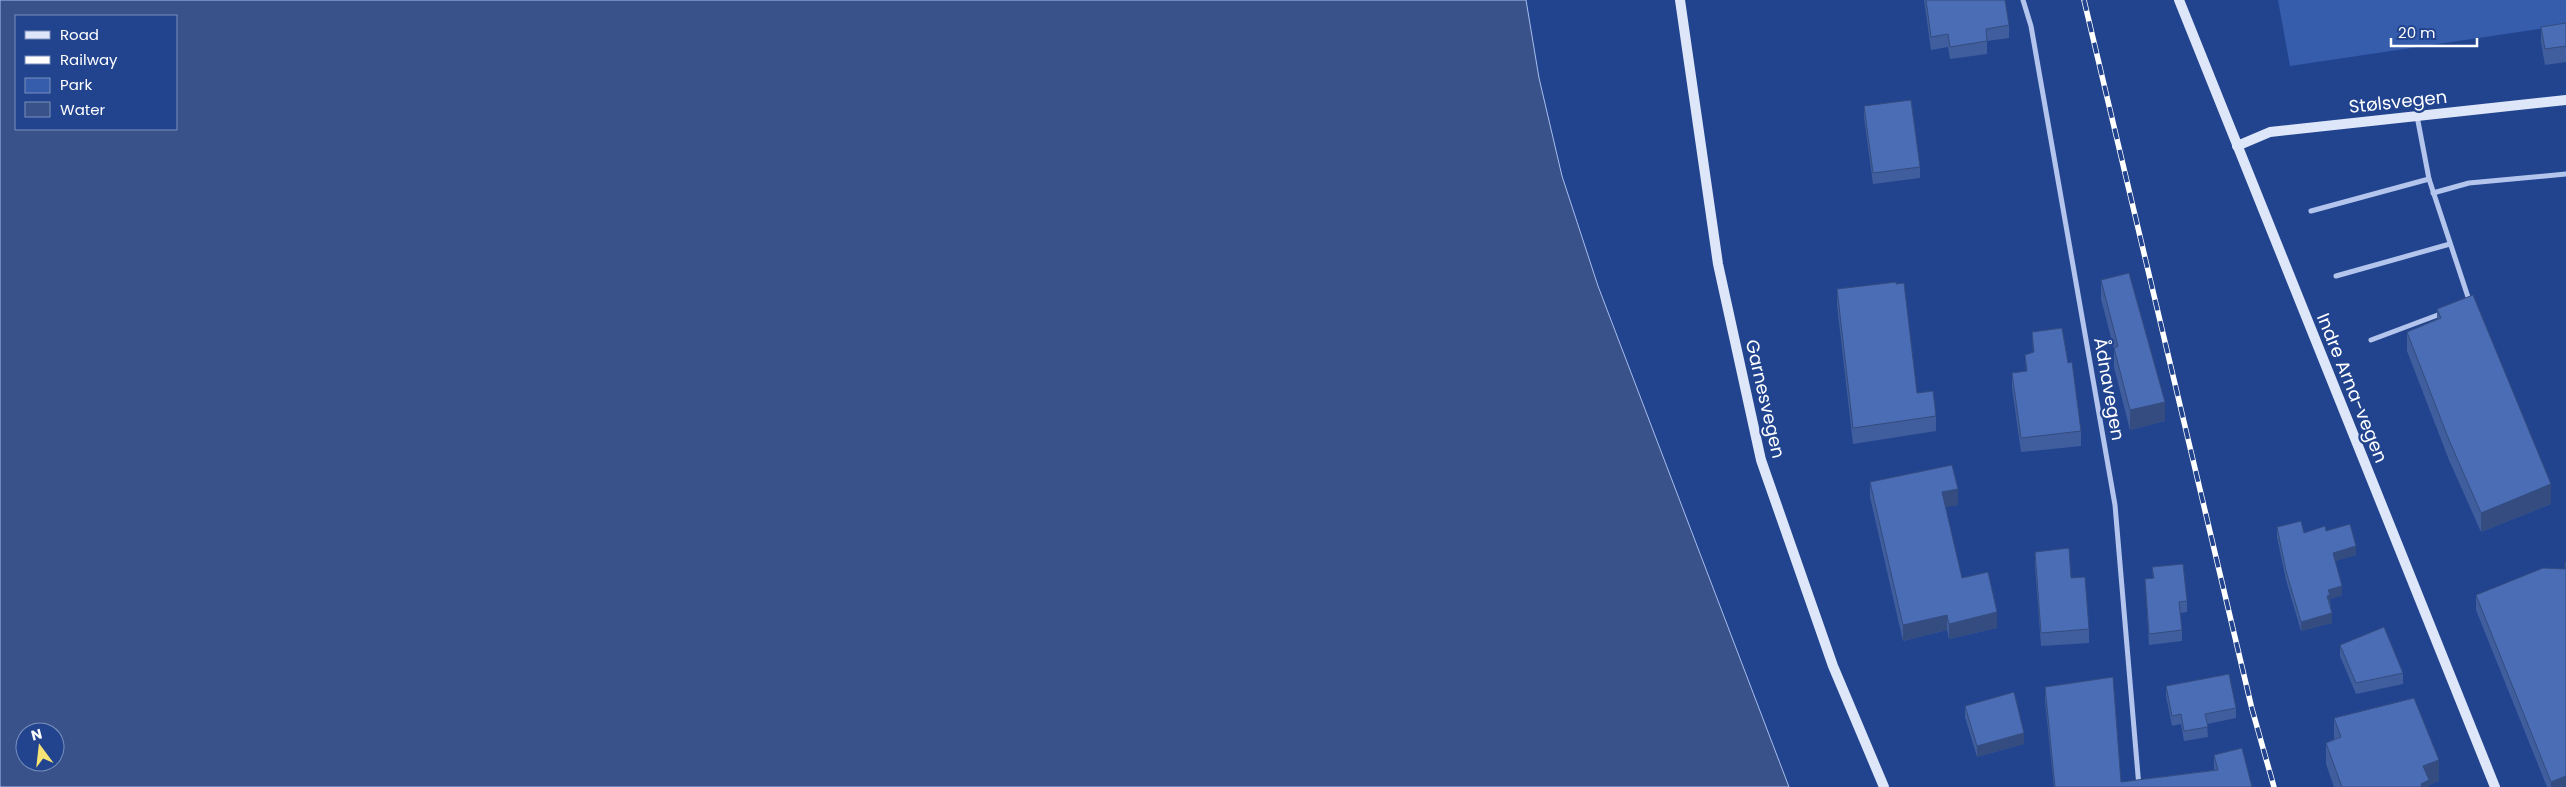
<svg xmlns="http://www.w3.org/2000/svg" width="2566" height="787" viewBox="0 0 2566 787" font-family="Poppins,sans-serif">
  <rect width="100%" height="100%" fill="#22448f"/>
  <!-- green -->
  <polygon fill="#365dac" points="2278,0 2566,0 2566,25 2290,66"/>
  <!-- water -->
  <path fill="#395289" stroke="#a7beed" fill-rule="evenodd" d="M0,0H1526L1539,78L1562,176L1598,286L1789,787H0ZM16,16H176V129H16ZM25,732H55V762H25Z"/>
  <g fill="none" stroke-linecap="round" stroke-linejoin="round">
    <!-- street -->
    <g stroke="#b3c5ec" stroke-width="5">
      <polyline points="2023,0 2031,26 2115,505 2139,787"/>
      <polyline points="2417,116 2429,179 2470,303"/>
      <polyline points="2433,193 2469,183 2566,174"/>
      <polyline points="2311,211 2429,179"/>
      <polyline points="2336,276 2450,244"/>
      <polyline points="2371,340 2443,313"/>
    </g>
    <!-- secondary -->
    <g stroke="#dee7f9" stroke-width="10">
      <polyline points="1680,0 1718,264 1761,460 1833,666 1884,787"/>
      <polyline points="2179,0 2495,787"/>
      <polyline points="2237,146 2270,132 2566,100"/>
    </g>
    <defs>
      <polyline id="rail" points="2084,0 2252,709 2274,787"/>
    </defs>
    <!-- rail casing -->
    <use href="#rail" stroke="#fff" stroke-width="5.5"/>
    <!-- rail -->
    <use href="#rail" stroke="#22448f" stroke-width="4" stroke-dasharray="11" stroke-linecap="butt"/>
  </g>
  <!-- wall -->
  <g fill="#405e9d">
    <polygon points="1924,0 2005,0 2009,25 2009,38 1987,41 1987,54 1950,59 1948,47 1931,50"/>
    <polygon points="2566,23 2566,62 2545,65 2541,42 2541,27"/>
    <polygon points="1864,106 1920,167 1920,178 1873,184 1864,117"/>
    <polygon points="2101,280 2165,421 2130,430 2114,367 2114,349 2101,299"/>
    <polygon points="1837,289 1917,393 1936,416 1936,431 1853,444 1837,305"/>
    <polygon points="2437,309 2551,504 2481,532 2449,460 2407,351 2407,332 2437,319"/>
    <polygon points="2032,332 2081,431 2081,446 2021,452 2012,388 2012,373 2026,371 2025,355 2033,352"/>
    <polygon points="1870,482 1958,505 1945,507 1962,578 1997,628 1949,639 1947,630 1903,641 1870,497"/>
    <polygon points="2277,527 2304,533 2326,531 2356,555 2335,561 2342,595 2330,599 2332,623 2301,631 2286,580 2277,537"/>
    <polygon points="2035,552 2071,578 2089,629 2089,643 2041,646 2035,566"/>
    <polygon points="2152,567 2187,601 2187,612 2180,613 2182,630 2182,641 2149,645 2145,579 2153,578"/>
    <polygon points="2565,569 2566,787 2547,787 2476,610 2476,595"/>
    <polygon points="2340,645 2403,673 2403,684 2356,694 2340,656"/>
    <polygon points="2166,686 2236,708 2236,718 2207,724 2208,737 2184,741 2181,724 2172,726 2166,696"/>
    <polygon points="2045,687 2121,782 2214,770 2214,755 2252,787 2054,787 2045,701"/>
    <polygon points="1965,706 2024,744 1977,757 1965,717"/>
    <polygon points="2334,718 2439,781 2429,785 2429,787 2334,787 2326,764 2326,743 2334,739"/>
  </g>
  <!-- shaded-wall -->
  <g fill="#344c7f">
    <polygon points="2165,402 2165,421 2130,430 2130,410"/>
    <polygon points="2551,484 2551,504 2481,532 2481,513"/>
    <polygon points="1958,489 1958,505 1942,508 1942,492"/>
    <polygon points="2356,546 2356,555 2333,562 2333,553"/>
    <polygon points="2342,586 2342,595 2330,599 2330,604 2327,596 2328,590"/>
    <polygon points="1997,612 1997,628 1949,639 1949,624"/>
    <polygon points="2332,613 2332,623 2301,631 2301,622"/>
    <polygon points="1947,615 1947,630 1903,641 1903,625"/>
    <polygon points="2024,733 2024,744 1977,757 1977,746"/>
    <polygon points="2439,760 2439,781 2429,785 2429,787 2421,787 2423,766"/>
    <polygon points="2566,776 2566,787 2551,787 2551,782"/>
  </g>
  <!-- building -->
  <g fill="#4b6db6" stroke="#344c7f">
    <polygon points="1926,0 2005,0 2009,25 1986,29 1987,41 1950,47 1948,34 1931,37"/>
    <polygon points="2566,23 2566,46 2545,49 2541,27"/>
    <polygon points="1911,100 1920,167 1873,173 1864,106"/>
    <polygon points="2129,273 2165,402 2130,410 2114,348 2118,346 2101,280"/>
    <polygon points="1896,282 1896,284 1904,283 1917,393 1933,391 1936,416 1853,428 1837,289"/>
    <polygon points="2473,295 2551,484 2481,513 2449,440 2407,332 2441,318 2437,309"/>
    <polygon points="2062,328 2068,363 2072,362 2081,431 2021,438 2012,373 2027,371 2025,355 2034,352 2032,332"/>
    <polygon points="1952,465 1958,489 1942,492 1962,578 1988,572 1997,612 1949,624 1947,615 1903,625 1870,482"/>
    <polygon points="2301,521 2304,533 2325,526 2326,531 2350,524 2356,546 2333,553 2342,586 2328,590 2330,595 2327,596 2332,613 2301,622 2286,571 2277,527"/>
    <polygon points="2069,548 2071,578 2085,577 2089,629 2041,633 2035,552"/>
    <polygon points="2565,562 2566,562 2566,776 2551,782 2476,595 2543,568 2565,569"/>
    <polygon points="2183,564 2187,601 2179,602 2182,630 2149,634 2145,579 2154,578 2152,567"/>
    <polygon points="2384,627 2403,673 2356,683 2340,645"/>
    <polygon points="2229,674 2236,708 2205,714 2208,727 2184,731 2181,714 2172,716 2166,686"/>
    <polygon points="2113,677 2121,782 2218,770 2214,755 2242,748 2252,787 2055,787 2045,687"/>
    <polygon points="2014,692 2024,733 1977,746 1965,706"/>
    <polygon points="2414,698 2439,760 2423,766 2429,780 2421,784 2422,787 2342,787 2326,743 2341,737 2334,718"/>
  </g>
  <g text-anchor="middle" stroke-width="4.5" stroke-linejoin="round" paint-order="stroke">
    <!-- street labels -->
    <g font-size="18" fill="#fff" stroke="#22448f">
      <text transform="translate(2398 102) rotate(-6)" y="6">Stølsvegen</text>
      <text transform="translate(2352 388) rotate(68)" y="6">Indre Arna-vegen</text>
      <text transform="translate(2109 389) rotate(80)" y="6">Ådnavegen</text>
      <text transform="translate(1765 399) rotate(77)" y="6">Garnesvegen</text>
    </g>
  </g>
  <!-- legend -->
  <rect x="15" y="15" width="162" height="115" fill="#22448f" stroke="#7a8fbc"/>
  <rect x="25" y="31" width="25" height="8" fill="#dee7f9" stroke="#7a8fbc"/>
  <text x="60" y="40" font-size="15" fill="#ffffff">Road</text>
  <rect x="25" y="56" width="25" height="8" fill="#ffffff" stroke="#7a8fbc"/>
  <text x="60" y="65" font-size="15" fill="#ffffff">Railway</text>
  <rect x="25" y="78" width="25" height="15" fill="#365dac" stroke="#7a8fbc"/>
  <text x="60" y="90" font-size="15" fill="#ffffff">Park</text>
  <rect x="25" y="102" width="25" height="15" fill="#395289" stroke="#7a8fbc"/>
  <text x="60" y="115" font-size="15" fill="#ffffff">Water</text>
  <!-- north arrow -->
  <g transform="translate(40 747) rotate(345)"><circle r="24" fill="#22448f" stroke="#7a8fbc"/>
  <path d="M0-4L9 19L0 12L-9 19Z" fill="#f8e375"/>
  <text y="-8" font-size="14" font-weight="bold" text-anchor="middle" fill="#ffffff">N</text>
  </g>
  <!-- scale -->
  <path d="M2391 38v8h86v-8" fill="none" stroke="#ffffff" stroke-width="2.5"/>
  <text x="2398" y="38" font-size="15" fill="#ffffff" stroke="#22448f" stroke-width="4" paint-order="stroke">20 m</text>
</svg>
